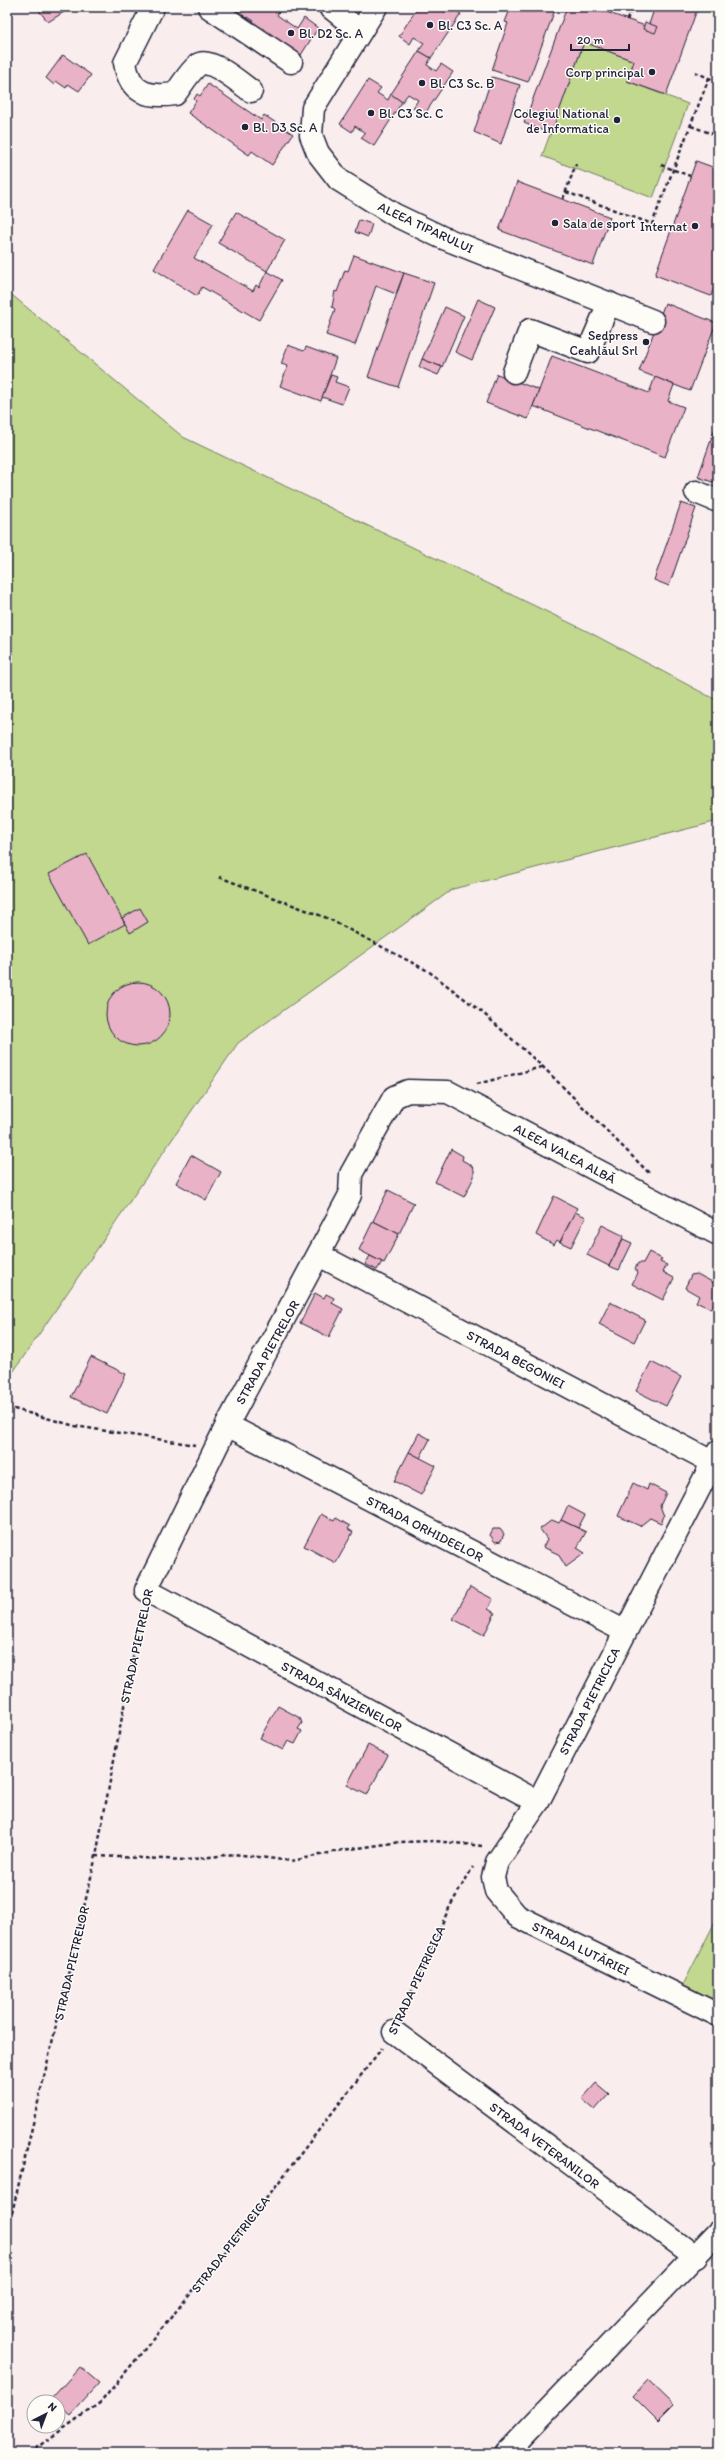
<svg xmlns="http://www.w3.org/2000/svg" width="725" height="2460" viewBox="0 0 725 2460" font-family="Itim,sans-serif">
  <rect width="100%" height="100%" fill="#f9eded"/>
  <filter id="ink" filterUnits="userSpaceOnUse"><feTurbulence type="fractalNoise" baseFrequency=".025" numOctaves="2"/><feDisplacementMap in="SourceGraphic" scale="8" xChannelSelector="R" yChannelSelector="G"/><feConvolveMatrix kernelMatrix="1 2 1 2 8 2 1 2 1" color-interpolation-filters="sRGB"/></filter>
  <g filter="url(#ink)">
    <!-- green -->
    <g fill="#c1d88e" stroke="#727d64">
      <polygon points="584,42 634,61 627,81 688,104 653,198 542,156"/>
      <polygon points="7,291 183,437 587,631 718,701 718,821 453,889 238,1043 7,1381"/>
      <polygon points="718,1916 718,2002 683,1985"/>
    </g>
    <!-- building -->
    <g fill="#eab2c6" stroke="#22223b">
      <polygon points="36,7 72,7 48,22"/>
      <polygon points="228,7 282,7 277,15 297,29 304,18 318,28 301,55 252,23 254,21 248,17 247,19"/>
      <polygon points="418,7 437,7 445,12 448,7 451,7 461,14 431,58 419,51 424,43 414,37 410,44 399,36"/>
      <polygon points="511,7 556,7 528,82 492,70 508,23 505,22"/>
      <polygon points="567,7 599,7 598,9 648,27 655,7 698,7 666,95 627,81 634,61 584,42 551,134 524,123"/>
      <polygon points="645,22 658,27 655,33 643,29"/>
      <polygon points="419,51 431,58 427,65 436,71 441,64 453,72 424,115 413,108 418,100 408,94 402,102 391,94"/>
      <polygon points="63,55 91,75 79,91 68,84 66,88 56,81 54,85 46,78"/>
      <polygon points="492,77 520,85 501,144 474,132"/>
      <polygon points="368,80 381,88 377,93 388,100 391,94 402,102 374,146 361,138 365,133 355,126 352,132 340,124"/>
      <polygon points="208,84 261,120 264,115 293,134 272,165 252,151 249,155 188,113 196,101 194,99 197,94 200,96"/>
      <polygon points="696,161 718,169 718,276 711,296 655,275"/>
      <polygon points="517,182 610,217 593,265 499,230"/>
      <polygon points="188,210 213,224 194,258 253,291 256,285 259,287 267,271 282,280 259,320 202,287 197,296 154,269"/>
      <polygon points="236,212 285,240 267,271 218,243"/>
      <polygon points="359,220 372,224 368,237 355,232"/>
      <polygon points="354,255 404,273 396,294 376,286 355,345 326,335 335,309 332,307 335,291 337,292 345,270 348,271"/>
      <polygon points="404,273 434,283 398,387 368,377"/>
      <polygon points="478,299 495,307 472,360 455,352"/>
      <polygon points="665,303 716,323 690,391 639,371"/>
      <polygon points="445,307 464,316 442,367 422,359"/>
      <polygon points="288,345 304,351 306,347 336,358 321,401 280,386 288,366 281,364"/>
      <polygon points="552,356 649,393 655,377 674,385 668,401 684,407 665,457 533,406"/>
      <polygon points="422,359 442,367 438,375 419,367"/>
      <polygon points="497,374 539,390 528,419 486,403"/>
      <polygon points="331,375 337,377 335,382 349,387 342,404 322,397"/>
      <polygon points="718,420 718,484 698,477"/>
      <polygon points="681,503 696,508 669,586 654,580"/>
      <polygon points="87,854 125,924 88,945 49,874"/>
      <polygon points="140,908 148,922 130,933 122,918"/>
      <circle cx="138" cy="1014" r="32"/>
      <polygon points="451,1149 463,1156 462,1160 471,1165 474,1170 474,1177 464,1197 435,1182"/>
      <polygon points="191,1155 221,1172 206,1200 176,1183"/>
      <polygon points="388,1190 414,1203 399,1234 373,1221"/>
      <polygon points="554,1196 577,1208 560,1242 557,1240 554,1245 536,1235"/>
      <polygon points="575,1212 586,1217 571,1247 560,1242"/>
      <polygon points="373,1221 399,1234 384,1263 359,1250"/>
      <polygon points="602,1225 624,1236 609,1266 587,1255"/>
      <polygon points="623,1239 632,1243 619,1270 609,1266"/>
      <polygon points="649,1252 662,1259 660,1262 667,1265 663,1272 674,1278 663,1300 632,1284 638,1273 635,1269 638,1263 643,1263"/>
      <polygon points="370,1256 382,1262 377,1270 365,1264"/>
      <polygon points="697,1274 718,1285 718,1296 711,1309 696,1302 699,1296 685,1288 691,1275"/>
      <polygon points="315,1293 324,1298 326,1294 334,1298 332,1303 343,1309 329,1337 300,1323"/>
      <polygon points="610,1302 645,1320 634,1342 599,1324"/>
      <polygon points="91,1357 126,1374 107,1414 71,1397"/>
      <polygon points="651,1362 681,1377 666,1406 636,1391"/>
      <polygon points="419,1433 430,1439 420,1458 409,1452"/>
      <polygon points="409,1452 436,1466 421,1495 394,1481"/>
      <polygon points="633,1483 647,1490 649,1484 666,1493 660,1506 664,1516 661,1523 650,1518 640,1526 618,1516"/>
      <polygon points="568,1506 585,1515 578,1528 561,1520"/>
      <polygon points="321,1514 334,1521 336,1518 350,1526 348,1529 353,1532 336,1563 304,1546"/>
      <polygon points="552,1520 559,1523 561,1520 586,1532 577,1548 585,1553 566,1567 558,1554 543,1547 547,1539 540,1529"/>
      <polygon points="493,1529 500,1529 504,1534 501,1541 495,1542 490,1535"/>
      <polygon points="470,1587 493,1599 488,1609 495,1613 484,1635 453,1619"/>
      <polygon points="278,1706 300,1718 302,1723 298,1729 302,1731 295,1744 288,1741 283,1750 260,1738"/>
      <polygon points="368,1745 388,1755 367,1795 347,1785"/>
      <polygon points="596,2083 609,2094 595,2110 582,2099"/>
      <polygon points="80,2367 99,2383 70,2415 58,2405 58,2402 51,2399"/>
      <polygon points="648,2380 674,2405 658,2421 633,2396"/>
    </g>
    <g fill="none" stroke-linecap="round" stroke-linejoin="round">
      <defs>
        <g id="minor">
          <path d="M153,7L125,63C130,93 147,98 175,94C182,85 189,72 198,65C209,56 240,83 251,91"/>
          <polyline points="209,7 291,62"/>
          <polyline points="330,7 360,31"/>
          <polyline points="376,7 313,108 311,135 318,153 339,180 395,215 441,237 653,321"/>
          <polyline points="514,372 530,330 588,352 609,303"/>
          <polyline points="696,492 718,501"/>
          <polyline points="319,1255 712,1462"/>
          <polyline points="227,1425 624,1631"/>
          <polyline points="718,1452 538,1802 497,1862 493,1877 496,1891 517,1916 718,2015"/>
          <polyline points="538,1802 146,1590 227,1425 350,1195 351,1174 394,1097 408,1091 448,1092 718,1234"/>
          <polyline points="394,2032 696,2257"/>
          <polyline points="506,2453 718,2232"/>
        </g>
      </defs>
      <!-- minor casing -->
      <use href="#minor" stroke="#22223b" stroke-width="25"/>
      <!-- path -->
      <g stroke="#22223b" stroke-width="2.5" stroke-dasharray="4 3" stroke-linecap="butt">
        <polyline points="627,20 632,7"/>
        <polyline points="695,72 718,82"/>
        <polyline points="691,126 718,136"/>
        <polyline points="661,165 690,176"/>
        <polyline points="566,192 652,224 709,78"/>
        <polyline points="563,199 576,164"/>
        <polyline points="219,877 327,918 428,971 483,1013 543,1067 650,1174"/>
        <polyline points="477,1084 542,1067"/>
        <polyline points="7,1407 75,1426 195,1445"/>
        <polyline points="96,1856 186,1860 234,1854 292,1861 343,1850 401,1842 435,1841 482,1846"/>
        <polyline points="402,2013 450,1906 473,1867"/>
        <polyline points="7,2234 96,1856 142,1610"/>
        <polyline points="29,2453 101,2402 225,2252 382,2048"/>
      </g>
      <!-- minor -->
      <use href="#minor" stroke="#fdfcf7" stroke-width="22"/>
    </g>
  </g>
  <!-- markers -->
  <g fill="#22223b" stroke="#fdfcf7" stroke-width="1.5">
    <circle cx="430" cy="25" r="4"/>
    <circle cx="291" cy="33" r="4"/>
    <circle cx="652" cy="72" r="4"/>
    <circle cx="422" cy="83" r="4"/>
    <circle cx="371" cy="113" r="4"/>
    <circle cx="617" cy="120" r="4"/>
    <circle cx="245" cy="127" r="4"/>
    <circle cx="555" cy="223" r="4"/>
    <circle cx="695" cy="226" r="4"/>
    <circle cx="646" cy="342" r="4"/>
  </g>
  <g text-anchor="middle" stroke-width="3" stroke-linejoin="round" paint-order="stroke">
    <!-- poi labels -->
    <g font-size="13" fill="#22223b" stroke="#fdfcf7" text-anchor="start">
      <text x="438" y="30">Bl. C3 Sc. A</text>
      <text x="299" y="38">Bl. D2 Sc. A</text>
      <text x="644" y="77" text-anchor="end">Corp principal</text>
      <text x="430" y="88">Bl. C3 Sc. B</text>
      <text x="379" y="118">Bl. C3 Sc. C</text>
      <text x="609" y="118" text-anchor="end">Colegiul National<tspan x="609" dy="15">de Informatica</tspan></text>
      <text x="253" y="132">Bl. D3 Sc. A</text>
      <text x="563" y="228">Sala de sport</text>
      <text x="687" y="231" text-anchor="end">Internat</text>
      <text x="638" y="340" text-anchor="end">Sedpress<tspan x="638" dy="15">Ceahlăul Srl</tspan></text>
    </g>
    <!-- street labels -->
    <g font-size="13" fill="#22223b" stroke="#fdfcf7">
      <text transform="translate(426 227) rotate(25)" y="5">ALEEA TIPARULUI</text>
      <text transform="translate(565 1153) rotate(28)" y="5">ALEEA VALEA ALBĂ</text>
      <text transform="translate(267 1352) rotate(-61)" y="5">STRADA PIETRELOR</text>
      <text transform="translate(516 1359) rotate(28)" y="5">STRADA BEGONIEI</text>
      <text transform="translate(425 1528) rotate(27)" y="5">STRADA ORHIDEELOR</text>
      <text transform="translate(136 1646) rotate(-78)" y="5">STRADA PIETRELOR</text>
      <text transform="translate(342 1696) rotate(28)" y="5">STRADA SÂNZIENELOR</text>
      <text transform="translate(589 1701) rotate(-63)" y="5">STRADA PIETRICICA</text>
      <text transform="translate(581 1948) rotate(26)" y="5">STRADA LUTĂRIEI</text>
      <text transform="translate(71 1963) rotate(-77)" y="5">STRADA PIETRELOR</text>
      <text transform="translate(416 1980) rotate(-65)" y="5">STRADA PIETRICICA</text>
      <text transform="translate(545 2145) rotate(37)" y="5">STRADA VETERANILOR</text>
      <text transform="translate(230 2244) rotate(-52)" y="5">STRADA PIETRICICA</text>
    </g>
  </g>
  <!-- margin -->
  <rect width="725" height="2460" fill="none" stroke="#fdfcf7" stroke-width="24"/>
  <rect x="12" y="12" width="701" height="2436" fill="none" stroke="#22223b" stroke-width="1.5" filter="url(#ink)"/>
  <!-- north arrow -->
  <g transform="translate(46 2414) rotate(42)"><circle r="19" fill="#fdfcf7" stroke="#a5a5ac"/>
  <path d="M0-3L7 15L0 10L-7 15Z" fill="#22223b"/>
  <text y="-6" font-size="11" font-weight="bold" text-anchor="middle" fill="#22223b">N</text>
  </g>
  <!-- scale -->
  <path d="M571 44v6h58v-6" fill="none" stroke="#22223b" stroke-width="2"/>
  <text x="577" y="44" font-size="12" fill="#22223b" stroke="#fdfcf7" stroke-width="3" paint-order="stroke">20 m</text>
</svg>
